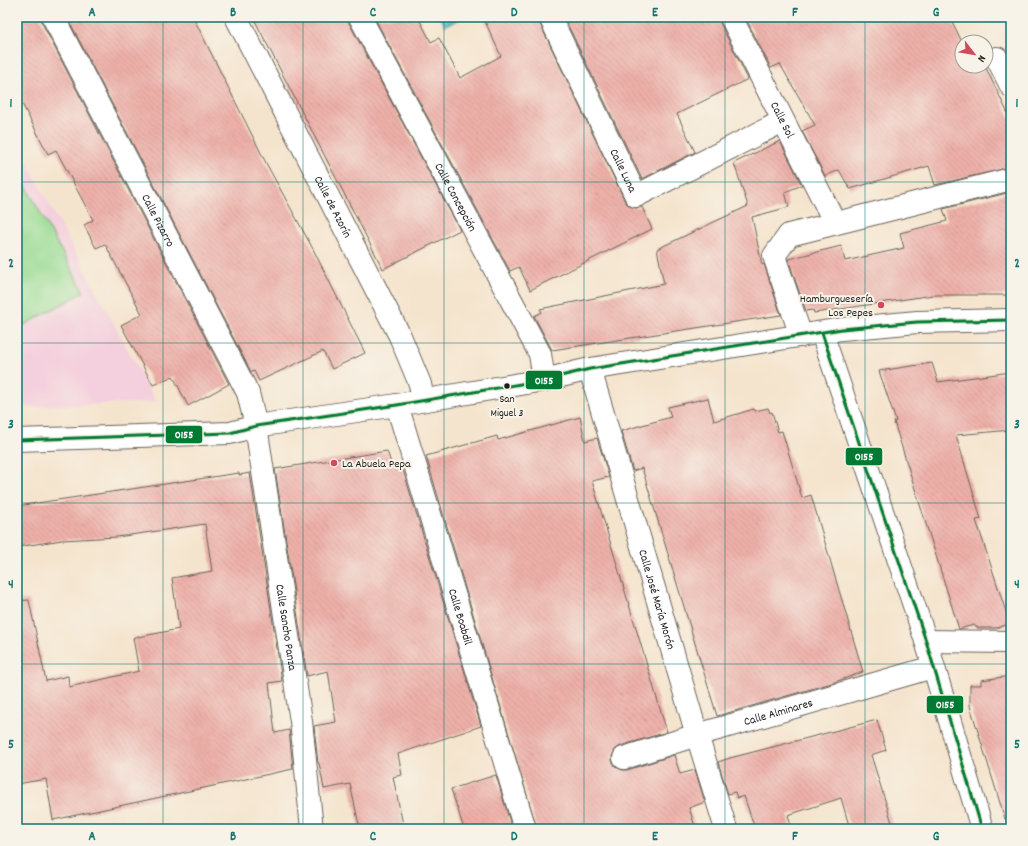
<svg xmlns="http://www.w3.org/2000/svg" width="1028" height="846" viewBox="0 0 1028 846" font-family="Dekko,sans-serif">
  <defs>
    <pattern id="water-rules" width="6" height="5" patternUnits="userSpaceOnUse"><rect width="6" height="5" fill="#5cc8d1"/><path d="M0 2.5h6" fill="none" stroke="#4fabb3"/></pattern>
    <pattern id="building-back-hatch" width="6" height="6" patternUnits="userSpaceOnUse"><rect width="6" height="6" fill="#edb0a9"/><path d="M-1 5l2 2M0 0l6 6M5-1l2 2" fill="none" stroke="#cb9791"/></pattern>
  </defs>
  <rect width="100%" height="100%" fill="#f7f3e8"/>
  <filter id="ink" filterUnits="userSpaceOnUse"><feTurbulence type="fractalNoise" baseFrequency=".025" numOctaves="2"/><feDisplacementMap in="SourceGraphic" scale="8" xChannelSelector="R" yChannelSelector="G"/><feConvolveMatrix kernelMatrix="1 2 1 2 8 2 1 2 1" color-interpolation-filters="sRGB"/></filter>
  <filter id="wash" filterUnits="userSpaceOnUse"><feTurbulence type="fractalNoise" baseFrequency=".012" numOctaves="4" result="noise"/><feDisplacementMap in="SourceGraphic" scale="16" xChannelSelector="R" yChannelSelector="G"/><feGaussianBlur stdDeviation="0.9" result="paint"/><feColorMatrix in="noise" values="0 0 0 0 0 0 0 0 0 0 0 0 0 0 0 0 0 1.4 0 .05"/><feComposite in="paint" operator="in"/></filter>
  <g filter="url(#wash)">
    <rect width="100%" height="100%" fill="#f5e4cd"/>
    <!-- built -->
    <polygon fill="#f4cfdd" points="17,144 156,402 17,407"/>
    <!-- green -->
    <polygon fill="#99db93" stroke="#5a7c58" points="17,170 84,292 17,329"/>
    <!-- water -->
    <polygon fill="url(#water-rules)" stroke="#3c7276" points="440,17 459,17 460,19 445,26"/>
    <g id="blocks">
      <!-- building -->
      <g fill="url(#building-back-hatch)">
        <polygon points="17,17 41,17 42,23 229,384 188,406 173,376 153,385 121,325 142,314 105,244 96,248 84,225 93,220 56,150 48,154 17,94"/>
        <polygon points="67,17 193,17 266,163 313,249 365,353 332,369 323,351 259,381 254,371 251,372"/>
        <polygon points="253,17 348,17 349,23 460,230 383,269"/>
        <polygon points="374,17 418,17 431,42 439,38 460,78 501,56 483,17 538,17 539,22 625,201 629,206 635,208 642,207 652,229 530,290 519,267 510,271"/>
        <polygon points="564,17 719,17 720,23 748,79 677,114 695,152 642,179"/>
        <polygon points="745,17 950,17 962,42 962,66 985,66 1011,120 1011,167 935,185 929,166 850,189 839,170 825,176 802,131 815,125 780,64 771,68"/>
        <polygon points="780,141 802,185 785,192 789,207 752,217 762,265 764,264 781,315 552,350 534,316 542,312 540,309 664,284 657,249 748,206 734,163"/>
        <polygon points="1011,192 1011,295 933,295 814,313 813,310 806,311 788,259 841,246 845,261 904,248 900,233 947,221 943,209"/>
        <polygon points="932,363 938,382 1011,372 1011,430 956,435 981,519 976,520 1010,624 996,628 978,628 974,625 959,629 894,422 896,421 879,371"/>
        <polygon points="708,398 714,421 754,409 755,411 768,408 770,413 772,412 778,432 782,431 802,498 811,495 863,672 832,683 717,716 642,468 633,471 621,431 671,417 668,407"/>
        <polygon points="580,417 585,441 597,438 609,477 592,481 667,732 620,746 615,750 612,756 612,761 616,767 622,770 627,770 674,755 680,774 695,770 705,802 689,808 696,829 537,829 426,456 497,436 498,440"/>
        <polygon points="387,451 392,466 401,463 481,726 398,754 402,775 393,777 404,829 360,829 350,784 324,789 319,763 318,763 314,726 336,722 328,671 307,676 275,469"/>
        <polygon points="239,473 239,475 250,473 282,681 269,683 275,733 289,730 293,769 53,820 46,779 17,784 17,601 29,600 46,681 68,676 69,687 139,671 133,638 179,629 172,578 212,571 205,524 117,537 62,540 17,547 17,506"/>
        <polygon points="1011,676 1011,818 1005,819 970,706 970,685 981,685 981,680"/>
        <polygon points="877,720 886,750 871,755 894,829 850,829 841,798 788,815 792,829 755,829 744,796 737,798 735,792 728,794 718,762 730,758"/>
        <polygon points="496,775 512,829 464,829 451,789"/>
      </g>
    </g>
  </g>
  <g filter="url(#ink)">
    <use href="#blocks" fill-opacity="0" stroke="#68625a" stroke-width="1"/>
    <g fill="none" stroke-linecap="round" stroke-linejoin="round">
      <defs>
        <g id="street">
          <path id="s1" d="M53,17L248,393L256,426L301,721L312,829"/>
          <path id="s2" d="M236,17L400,336L420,384L423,400"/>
          <path id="s3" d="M360,17L540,354L544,380"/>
          <path id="s4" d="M550,17L636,196L783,121"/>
          <path id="s5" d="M731,17L835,223"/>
          <polyline points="997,58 1011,86"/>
          <polyline points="801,336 774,256 789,235 1011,179"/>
          <path id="s6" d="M590,369L697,735L726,829"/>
          <path id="s7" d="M397,405L525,829"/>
          <polyline points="926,641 1011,642"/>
          <path id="s8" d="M624,758L697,735L933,667"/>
        </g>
        <g id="secondary">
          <polyline points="822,333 926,641 982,829"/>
          <polyline points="17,440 230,433 256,426 397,405 544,380 590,369 842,329 917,322 1011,320"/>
        </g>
      </defs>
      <!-- street casing -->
      <use href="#street" stroke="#68625a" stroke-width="24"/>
      <!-- secondary casing -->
      <use href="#secondary" stroke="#68625a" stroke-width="24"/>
      <!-- street -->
      <use href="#street" stroke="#fff" stroke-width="22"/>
      <!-- secondary -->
      <use href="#secondary" stroke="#fff" stroke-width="22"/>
      <defs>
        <g id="bus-1">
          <polyline points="822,333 926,641 982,829"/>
          <polyline points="17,440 230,433 256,426 397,405 544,380 590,369 842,329 917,322 1011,320"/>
        </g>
      </defs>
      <!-- bus-1 casing -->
      <use href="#bus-1" stroke="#f7f3e8" stroke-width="6"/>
      <!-- bus-1 -->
      <use href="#bus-1" stroke="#017a33" stroke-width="3"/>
    </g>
  </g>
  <!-- grid -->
  <path fill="none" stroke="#0f766e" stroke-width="1" stroke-opacity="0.55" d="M163,17V829M303,17V829M444,17V829M584,17V829M725,17V829M865,17V829M17,182H1011M17,343H1011M17,503H1011M17,664H1011"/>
  <!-- markers -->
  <g fill="#d1495b" stroke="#f7f3e8" stroke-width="1.5">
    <circle cx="881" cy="305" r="4"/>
    <circle cx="334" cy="463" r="4"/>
  </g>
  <circle fill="#1c1c1c" stroke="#f7f3e8" stroke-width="1.5" cx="507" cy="386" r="3.5"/>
  <g text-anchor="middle" stroke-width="4" stroke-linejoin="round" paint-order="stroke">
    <!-- bus labels -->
    <g font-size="11" fill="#1c1c1c" stroke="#f7f3e8">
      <text x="507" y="402">San<tspan x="507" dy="14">Miguel 3</tspan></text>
    </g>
    <!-- street labels -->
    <g font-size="12" fill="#1c1c1c" stroke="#f7f3e8">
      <text dy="4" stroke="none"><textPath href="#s5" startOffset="115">Calle Sol</textPath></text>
      <text dy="4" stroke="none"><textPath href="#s4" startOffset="170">Calle Luna</textPath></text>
      <text dy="4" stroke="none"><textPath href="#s3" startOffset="204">Calle Concepción</textPath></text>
      <text dy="4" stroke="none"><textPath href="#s2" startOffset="213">Calle de Azorín</textPath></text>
      <text dy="4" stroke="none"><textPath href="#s1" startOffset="229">Calle Pizarro</textPath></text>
      <text dy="4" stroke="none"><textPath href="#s6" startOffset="240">Calle José María Morón</textPath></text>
      <text dy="4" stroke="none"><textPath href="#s7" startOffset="221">Calle Boabdil</textPath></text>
      <text dy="4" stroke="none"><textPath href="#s1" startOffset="661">Calle Sancho Panza</textPath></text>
      <text dy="4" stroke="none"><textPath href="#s8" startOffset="161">Calle Alminares</textPath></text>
    </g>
    <!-- poi labels -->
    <g font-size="12" fill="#1c1c1c" stroke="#f7f3e8" text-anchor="end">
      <text x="873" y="302">Hamburguesería<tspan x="873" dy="14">Los Pepes</tspan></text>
      <text x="342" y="467" text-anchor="start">La Abuela Pepa</text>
    </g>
  </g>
  <g stroke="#f7f3e8" stroke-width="1.5">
    <rect x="525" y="370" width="38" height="20" rx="4" fill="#017a33"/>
    <rect x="165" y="425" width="38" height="19" rx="4" fill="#017a33"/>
    <rect x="845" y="447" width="38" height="19" rx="4" fill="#017a33"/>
    <rect x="926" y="695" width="38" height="19" rx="4" fill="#017a33"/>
  </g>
  <g font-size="11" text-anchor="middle" font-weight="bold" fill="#fff">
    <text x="544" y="384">0155</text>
    <text x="184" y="438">0155</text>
    <text x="864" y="460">0155</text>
    <text x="945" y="708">0155</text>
  </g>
  <!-- margin -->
  <rect width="1028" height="846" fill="none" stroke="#f7f3e8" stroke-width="44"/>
  <!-- north arrow -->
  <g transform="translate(974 54) rotate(121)"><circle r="19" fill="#f7f3e8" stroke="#9f9d96"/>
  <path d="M0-3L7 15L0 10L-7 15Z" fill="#d1495b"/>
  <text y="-6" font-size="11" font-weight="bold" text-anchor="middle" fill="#1c1c1c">N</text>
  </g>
  <rect x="22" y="22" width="984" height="802" fill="none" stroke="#0f766e" stroke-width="1.5"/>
  <g font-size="13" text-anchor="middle" font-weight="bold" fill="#0f766e">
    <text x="92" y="16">A</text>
    <text x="233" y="16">B</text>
    <text x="373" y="16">C</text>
    <text x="514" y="16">D</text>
    <text x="655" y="16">E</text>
    <text x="795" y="16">F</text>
    <text x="936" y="16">G</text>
    <text x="11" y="107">1</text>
    <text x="1017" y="107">1</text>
    <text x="11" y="267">2</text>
    <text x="1017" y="267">2</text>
    <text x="11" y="428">3</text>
    <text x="1017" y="428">3</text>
    <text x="11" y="588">4</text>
    <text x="1017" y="588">4</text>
    <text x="11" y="748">5</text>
    <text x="1017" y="748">5</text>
    <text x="92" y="840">A</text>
    <text x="233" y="840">B</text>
    <text x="373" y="840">C</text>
    <text x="514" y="840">D</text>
    <text x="655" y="840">E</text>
    <text x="795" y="840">F</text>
    <text x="936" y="840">G</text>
  </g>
</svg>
